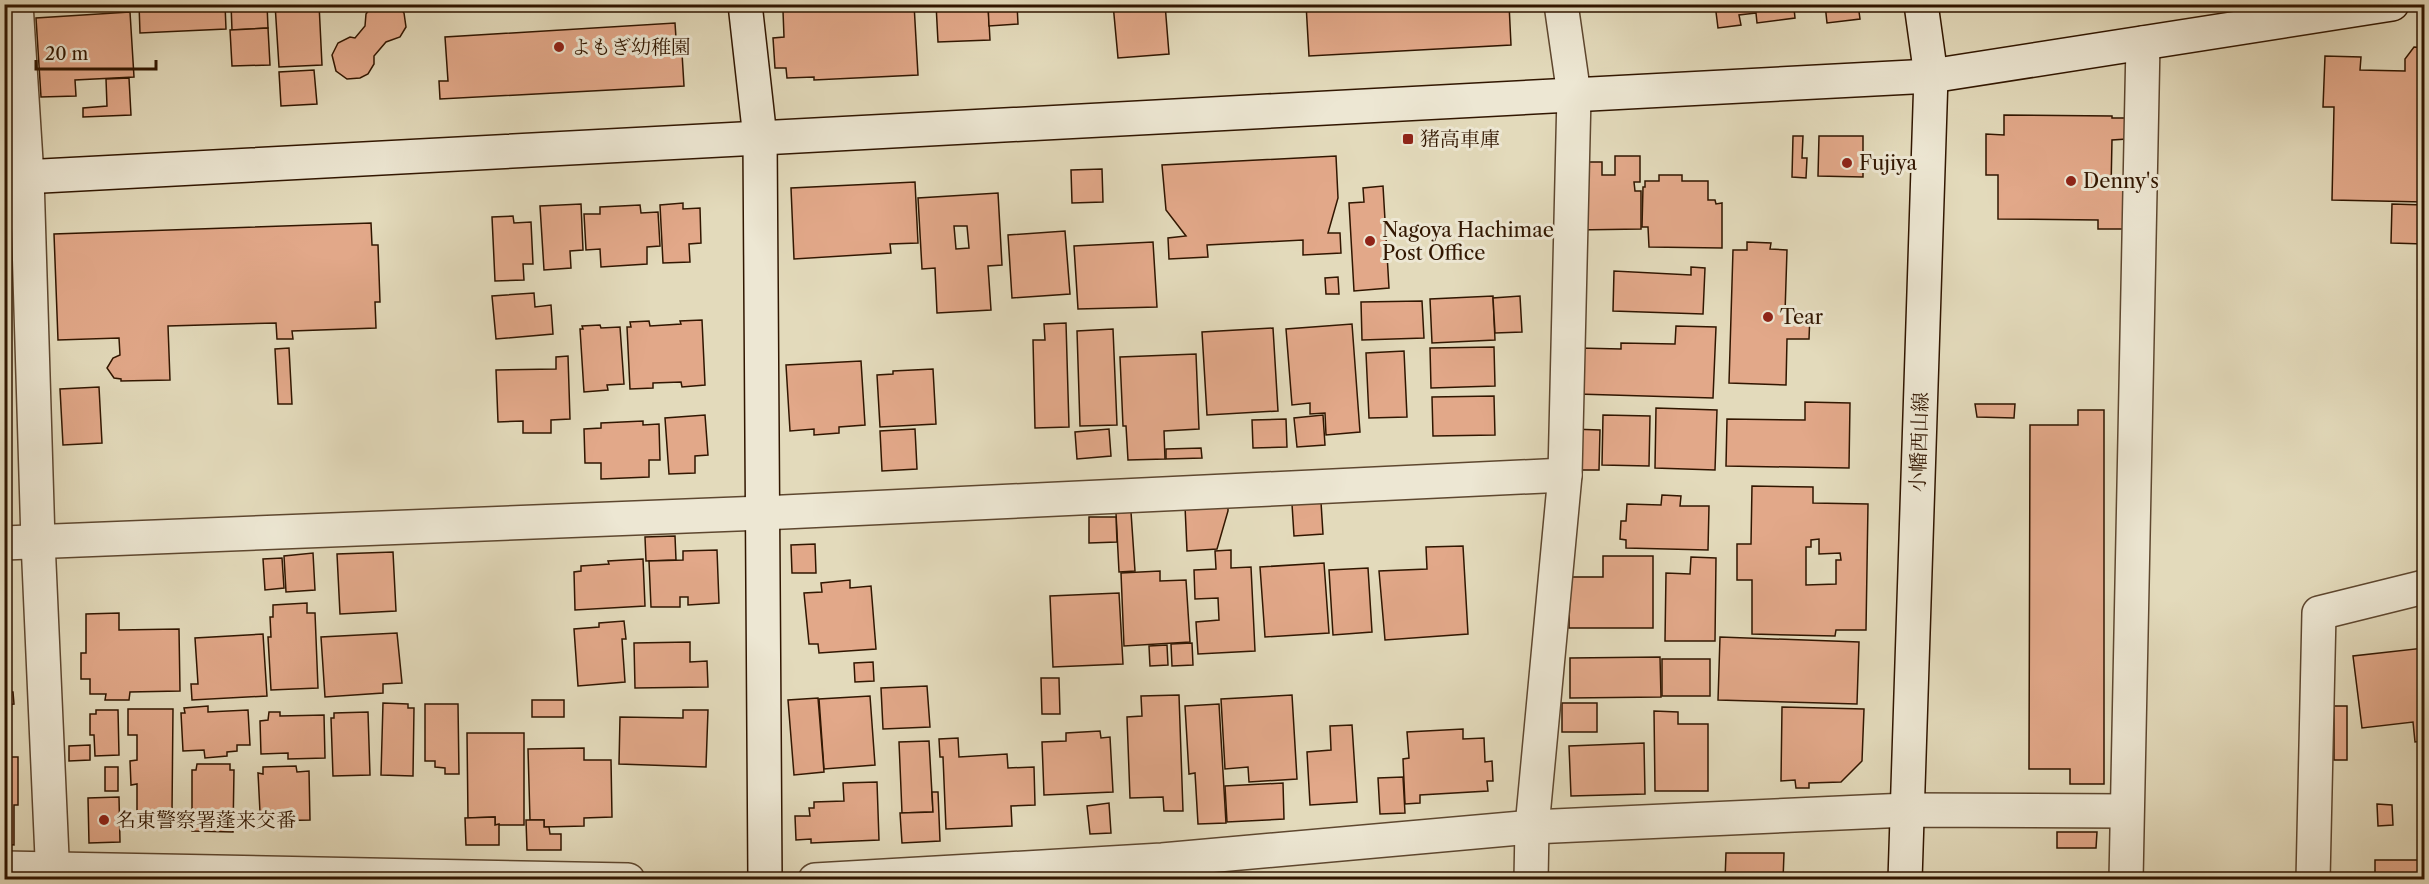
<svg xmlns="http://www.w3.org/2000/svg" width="2429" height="884" viewBox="0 0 2429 884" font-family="'Libre Caslon Text','Noto Serif JP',serif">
  <rect width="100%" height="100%" fill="#e3dabb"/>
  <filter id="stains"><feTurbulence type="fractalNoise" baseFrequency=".00333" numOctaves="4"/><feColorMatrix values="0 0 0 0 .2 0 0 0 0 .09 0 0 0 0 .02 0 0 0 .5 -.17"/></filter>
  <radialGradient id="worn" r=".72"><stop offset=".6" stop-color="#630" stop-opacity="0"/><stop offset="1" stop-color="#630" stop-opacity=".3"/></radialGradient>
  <!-- building -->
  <g fill="#e2a889" stroke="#311600" stroke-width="1.5" fill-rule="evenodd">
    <polygon points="139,4 225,4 226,29 140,33"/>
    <polygon points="231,4 267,4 268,28 232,30"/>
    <polygon points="275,4 319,4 322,65 279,67"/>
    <polygon points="373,4 399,6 404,13 406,27 400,37 386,42 374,56 374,64 368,74 360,78 347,79 336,71 332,55 338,43 350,37 355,38 365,26 366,14"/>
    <polygon points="810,4 914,4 918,75 814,80 814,77 787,78 786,68 775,68 773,38 784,37 783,11 811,10"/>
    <polygon points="936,4 988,4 990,40 938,42"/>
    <polygon points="988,4 1017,4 1018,24 989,26"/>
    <polygon points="1113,4 1165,4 1169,54 1118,58"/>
    <polygon points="1306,4 1509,4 1511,45 1309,56"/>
    <polygon points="1715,4 1816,4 1794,8 1795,18 1757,23 1756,13 1739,15 1741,25 1718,28"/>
    <polygon points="1825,4 1858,4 1860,19 1827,23"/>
    <polygon points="130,12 134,77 75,80 76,96 41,97 36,18"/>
    <polygon points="675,23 676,38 681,37 684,86 440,99 439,81 448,81 445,37"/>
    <polygon points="268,28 270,65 232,66 230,30"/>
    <polygon points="2414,47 2424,48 2424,202 2332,200 2334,107 2323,107 2325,56 2361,57 2360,70 2405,71 2405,59"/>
    <polygon points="314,70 317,104 281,106 279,72"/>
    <polygon points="129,78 131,115 83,117 83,108 107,106 106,79"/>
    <polygon points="2004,115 2112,116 2112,118 2127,118 2127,139 2112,140 2111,189 2124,189 2124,229 2098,229 2098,220 1998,219 1998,175 1986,175 1986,134 2004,135"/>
    <polygon points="1793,136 1803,136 1802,158 1807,158 1806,178 1792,177"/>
    <polygon points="1819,136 1863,136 1863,177 1818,176"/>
    <polygon points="1336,156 1338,198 1328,233 1340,233 1341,253 1303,255 1303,240 1207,245 1208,257 1169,259 1168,238 1186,236 1166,210 1162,165"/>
    <polygon points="1615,156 1640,156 1640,182 1634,182 1635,191 1641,191 1641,229 1575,230 1574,162 1602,162 1602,175 1615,175"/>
    <polygon points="1102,169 1103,202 1072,203 1071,170"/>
    <polygon points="1659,175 1682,175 1682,181 1708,181 1708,200 1715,200 1716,204 1722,203 1722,248 1649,247 1648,227 1642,227 1643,187 1645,187 1645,181 1659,181"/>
    <polygon points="915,182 918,243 890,244 891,253 794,259 791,188"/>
    <polygon points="1383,186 1389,288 1354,291 1349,203 1364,202 1363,188"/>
    <path d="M998,193L1002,265L988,266L991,310L937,313L935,268L922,269L918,198ZM954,226H967L969,248L956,249Z"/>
    <polygon points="683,203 683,209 700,208 701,243 689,244 690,262 663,263 660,205"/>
    <polygon points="581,204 583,250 570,251 571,268 544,270 540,206"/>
    <polygon points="2392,204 2424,205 2424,244 2391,243"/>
    <polygon points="640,205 641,213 658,212 660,246 647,247 647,264 601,267 600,249 586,250 584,214 600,214 600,207"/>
    <polygon points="513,216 514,223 531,222 533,264 523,264 524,280 495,281 492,217"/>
    <polygon points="371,223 372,245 378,245 380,302 375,302 376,328 292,331 293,339 277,339 276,323 168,326 170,380 121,381 121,379 114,378 107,368 113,358 120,355 119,338 58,340 54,234"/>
    <polygon points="1065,231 1070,294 1012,298 1008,235"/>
    <polygon points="1153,242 1157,307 1078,309 1074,246"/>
    <polygon points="1747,242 1771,243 1770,249 1787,250 1785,313 1810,314 1809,339 1787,339 1786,385 1729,383 1733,250 1747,250"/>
    <polygon points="1691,267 1705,268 1703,314 1613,311 1614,271 1691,275"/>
    <polygon points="1338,277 1339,294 1326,294 1325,278"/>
    <polygon points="534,293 535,307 551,305 553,334 496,339 492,296"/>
    <polygon points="1493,296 1495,340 1432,343 1430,299"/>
    <polygon points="1520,296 1522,332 1495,333 1493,298"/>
    <polygon points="1422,301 1424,338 1362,340 1361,302"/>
    <polygon points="702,320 705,385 682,387 681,382 653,383 653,388 630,389 627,327 631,327 630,322 649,321 650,326 681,324 680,321"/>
    <polygon points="1066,323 1069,427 1035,428 1033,340 1045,340 1044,324"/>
    <polygon points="1352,324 1360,432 1326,435 1325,413 1310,414 1310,403 1292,405 1286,329"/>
    <polygon points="600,325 601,328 620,327 624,384 607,385 608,390 584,392 580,329 583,329 582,326"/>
    <polygon points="1676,326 1716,327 1713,398 1577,394 1579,348 1621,349 1621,343 1675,344"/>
    <polygon points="1273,328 1278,411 1207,415 1202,332"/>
    <polygon points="1113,329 1117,425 1080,426 1077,331"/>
    <polygon points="1494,347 1495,386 1431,388 1430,348"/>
    <polygon points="289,348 292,404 278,404 275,349"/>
    <polygon points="1404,351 1407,417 1369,418 1366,353"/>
    <polygon points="1196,354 1199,429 1164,431 1165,459 1128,460 1126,426 1123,426 1120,357"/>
    <polygon points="568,356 570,419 551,420 551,433 523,433 523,421 498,422 496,370 556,369 556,357"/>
    <polygon points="861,361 865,425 839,427 839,433 814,435 814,429 790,431 786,365"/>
    <polygon points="933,369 936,424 880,427 877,375 893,374 893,371"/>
    <polygon points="99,387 102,443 63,445 60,389"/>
    <polygon points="1494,396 1495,435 1433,436 1432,397"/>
    <polygon points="1805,402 1850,403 1849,468 1726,466 1727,419 1805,420"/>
    <polygon points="1975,404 2015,404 2014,418 1977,417"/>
    <polygon points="1656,408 1717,410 1715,470 1655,468"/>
    <polygon points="2078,410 2104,410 2104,784 2070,784 2070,769 2029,769 2030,425 2078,425"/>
    <polygon points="705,415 708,455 695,456 695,473 669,474 665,418"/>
    <polygon points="1323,415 1325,445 1297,447 1294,418"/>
    <polygon points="1603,415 1650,416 1649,466 1602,465"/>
    <polygon points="1286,419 1287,447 1253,448 1252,420"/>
    <polygon points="643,421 643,425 659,424 660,460 649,460 649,477 601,479 601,463 585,463 584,429 601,428 601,423"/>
    <polygon points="915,429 917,469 882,471 880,431"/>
    <polygon points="1109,429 1111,456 1077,459 1075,432"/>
    <polygon points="1571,429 1600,430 1599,470 1570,470"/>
    <polygon points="1201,448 1202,458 1166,459 1166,449"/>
    <path d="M1752,486L1813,487V503L1868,504L1866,630H1836L1835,636L1752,634V580H1737V544H1751ZM1819,539V554L1840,553L1841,560H1836V584L1806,585V547H1811V540Z"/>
    <polygon points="1662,495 1681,496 1680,506 1709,506 1708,550 1626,548 1626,540 1620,539 1621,521 1626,521 1627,504 1661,505"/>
    <polygon points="1321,502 1323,534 1294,536 1292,504"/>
    <polygon points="1228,503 1228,511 1217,549 1187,551 1185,506"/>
    <polygon points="1131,512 1135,571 1119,572 1116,513"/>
    <polygon points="1089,517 1116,517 1117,542 1089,543"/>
    <polygon points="675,536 676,560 646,561 645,537"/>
    <polygon points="815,544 816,573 792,573 791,545"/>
    <polygon points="1463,546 1468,634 1385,640 1379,571 1427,569 1426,547"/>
    <polygon points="717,550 719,603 688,605 688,597 680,597 680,607 651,607 649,561 683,560 683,551"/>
    <polygon points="1231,550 1231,568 1251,567 1255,651 1198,654 1196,622 1219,620 1218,598 1195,599 1194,570 1216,569 1215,551"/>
    <polygon points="393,552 396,611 340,614 337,554"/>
    <polygon points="313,553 315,590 286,592 284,556"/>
    <polygon points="1603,556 1653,556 1653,628 1569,628 1570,577 1603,577"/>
    <polygon points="1691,557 1716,558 1715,641 1665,641 1666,573 1690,574"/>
    <polygon points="282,558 284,588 265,590 263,559"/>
    <polygon points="643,559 645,606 575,610 574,572 581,571 581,566 609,564 608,561"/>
    <polygon points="1324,563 1329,633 1265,637 1260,567"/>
    <polygon points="1368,568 1372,632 1333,635 1329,570"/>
    <polygon points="1160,571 1160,581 1186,580 1190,642 1124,646 1121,573"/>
    <polygon points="850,580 850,588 871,586 876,649 819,653 818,644 809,644 804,593 822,592 821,583"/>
    <polygon points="4,587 7,587 9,655 4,655"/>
    <polygon points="1119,593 1123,664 1053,667 1050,596"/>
    <polygon points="307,603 307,613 315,613 318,688 271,690 268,637 271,637 270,617 273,617 273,605"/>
    <polygon points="119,613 119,630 179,629 180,691 130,692 129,700 105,700 106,694 90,694 90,679 81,679 81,653 86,653 86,614"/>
    <polygon points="624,621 626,639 622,639 625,682 578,686 574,629 599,627 599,623"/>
    <polygon points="397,633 402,683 383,684 383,693 325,697 321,637"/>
    <polygon points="263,634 267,696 192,700 191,684 198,684 195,638"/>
    <polygon points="1720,637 1859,642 1857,704 1718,700"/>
    <polygon points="690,642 690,662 707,661 708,687 635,688 634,643"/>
    <polygon points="1192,643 1193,665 1172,666 1171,644"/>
    <polygon points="1167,645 1168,665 1150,666 1149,646"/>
    <polygon points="2424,648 2424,741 2415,742 2413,722 2362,728 2353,656"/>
    <polygon points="1660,657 1661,697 1570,698 1570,658"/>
    <rect x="1662" y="659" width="48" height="37"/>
    <polygon points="873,662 874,681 855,682 854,663"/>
    <polygon points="1041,678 1059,678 1060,714 1042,714"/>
    <polygon points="927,686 930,727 883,729 881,688"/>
    <polygon points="4,692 13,692 14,704 4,705"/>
    <polygon points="1179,695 1183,811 1164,811 1163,797 1130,798 1127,717 1142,716 1141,696"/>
    <polygon points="1292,695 1297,779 1249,782 1248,767 1225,769 1221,699"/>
    <polygon points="870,696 875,765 824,769 819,699"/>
    <polygon points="818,698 824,772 794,775 788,700"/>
    <rect x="532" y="700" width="32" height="17"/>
    <polygon points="383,703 408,704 408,708 414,708 413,776 381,775"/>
    <rect x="1562" y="703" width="35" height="29"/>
    <polygon points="425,704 458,704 459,774 445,774 445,768 435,767 435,761 425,761"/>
    <polygon points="1219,704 1226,823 1198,824 1195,773 1189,774 1185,706"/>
    <polygon points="208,706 208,712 248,710 250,745 237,745 237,751 227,752 227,756 205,758 204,750 183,751 181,713 185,713 184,708"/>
    <rect x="2334" y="706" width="13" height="54"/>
    <polygon points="1782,707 1864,709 1862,761 1841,782 1809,783 1809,788 1796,788 1795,780 1781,781"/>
    <polygon points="128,709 173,709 172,812 137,812 137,784 131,785 130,761 137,760 137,735 128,735"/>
    <polygon points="96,710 118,710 119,755 95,756 94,735 90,735 90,714 96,714"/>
    <polygon points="683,710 708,710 706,767 619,764 620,717 683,718"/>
    <polygon points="1654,711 1678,712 1678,724 1708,724 1708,791 1655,791"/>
    <polygon points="269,712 280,712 280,716 324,715 325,758 288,759 288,753 261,754 260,721 268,720"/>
    <polygon points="368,712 370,775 333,776 331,718 334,718 334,713"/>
    <polygon points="1352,725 1357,802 1310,805 1307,752 1331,750 1330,726"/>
    <polygon points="1463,729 1463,739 1484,738 1485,762 1492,761 1493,781 1487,781 1488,791 1420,795 1420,803 1405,804 1403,759 1409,758 1407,732"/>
    <polygon points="1100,731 1101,738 1110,737 1113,792 1044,795 1042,742 1066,741 1066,733"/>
    <polygon points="467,733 524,733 524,825 495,825 495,817 468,818"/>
    <polygon points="958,738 959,757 1007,754 1008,768 1034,767 1035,805 1011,806 1012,826 946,829 943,757 940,757 939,739"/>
    <polygon points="929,741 933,812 902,813 899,742"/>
    <polygon points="1644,743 1645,794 1571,796 1569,746"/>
    <polygon points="90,745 90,760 69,761 69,746"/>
    <polygon points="584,748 584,760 611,760 612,817 584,818 584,826 544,827 544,820 530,820 528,749"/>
    <polygon points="4,757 18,757 18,805 14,805 14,845 4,844"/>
    <polygon points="197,764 230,764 230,770 234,770 233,832 192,831 192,770 196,770"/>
    <polygon points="296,766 297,772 309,771 310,820 266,821 266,812 260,812 258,773 263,774 263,767"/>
    <rect x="105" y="767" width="13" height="24"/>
    <polygon points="1403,777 1405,813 1380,814 1378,778"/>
    <polygon points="877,782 879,840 811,843 811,839 796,840 795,816 810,816 809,808 814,808 814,802 844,801 843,783"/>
    <polygon points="1283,783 1284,819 1227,822 1225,786"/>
    <polygon points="932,792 938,792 940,841 902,843 900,813 933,812"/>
    <polygon points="119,797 120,842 89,843 88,798"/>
    <polygon points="1109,803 1111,833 1090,834 1087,806"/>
    <polygon points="2377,804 2392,805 2393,825 2378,826"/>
    <polygon points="495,817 495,825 499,824 499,845 466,845 465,818"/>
    <polygon points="526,820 544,820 544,827 549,827 550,834 561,834 561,850 527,850"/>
    <polygon points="2057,832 2097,832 2096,848 2057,848"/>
    <polygon points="1726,853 1784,853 1783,880 1725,880"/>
    <rect x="2375" y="860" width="49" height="20"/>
  </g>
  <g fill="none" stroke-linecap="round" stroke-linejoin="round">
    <defs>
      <g id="street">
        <polyline points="16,4 27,177 38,541 53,880"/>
        <polyline points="4,543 762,513 1565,475"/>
        <polyline points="4,868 628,880"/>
        <polyline points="815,880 1162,860 1532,827 1907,810 2126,811"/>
        <polyline points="1531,880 1532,827 1565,475 1574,95 1561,4"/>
        <polyline points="2126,880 2143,43"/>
        <polyline points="2313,880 2319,613 2424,587"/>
      </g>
      <g id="secondary">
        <polyline points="745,4 760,138 765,880"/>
        <polyline points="4,178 1931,76 2392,4"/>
        <polyline points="1905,880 1931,76 1921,4"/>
      </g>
    </defs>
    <!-- street casing -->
    <use href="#street" stroke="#5e472f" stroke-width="36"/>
    <!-- secondary casing -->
    <use href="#secondary" stroke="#311600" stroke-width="36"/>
    <!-- street -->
    <use href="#street" stroke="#ede7d3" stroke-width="33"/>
    <!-- secondary -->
    <use href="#secondary" stroke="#ede7d3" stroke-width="33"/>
  </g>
  <!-- markers -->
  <g fill="#8f2418" stroke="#ede7d3" stroke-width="2">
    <circle cx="559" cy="47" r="6"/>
    <rect x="1402" y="133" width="12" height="12" rx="3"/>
    <circle cx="1847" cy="163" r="6"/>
    <circle cx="2071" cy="181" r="6"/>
    <circle cx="1370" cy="241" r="6"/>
    <circle cx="1768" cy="317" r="6"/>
    <circle cx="104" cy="820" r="6"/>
  </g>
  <g text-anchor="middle" stroke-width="6" stroke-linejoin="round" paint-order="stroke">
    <!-- poi labels -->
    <g font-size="20" fill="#311600" stroke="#ede7d3" text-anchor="start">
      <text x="571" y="54">よもぎ幼稚園</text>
      <text x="1420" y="146">猪高車庫</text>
      <text x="1859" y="170">Fujiya</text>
      <text x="2083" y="188">Denny's</text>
      <text x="1382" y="237">Nagoya Hachimae<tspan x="1382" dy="23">Post Office</tspan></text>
      <text x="1780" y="324">Tear</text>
      <text x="116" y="827">名東警察署蓬来交番</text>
    </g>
    <!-- street labels -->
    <g font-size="20" fill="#311600" stroke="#ede7d3">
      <text transform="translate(1919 442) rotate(-88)" y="7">小幡西山線</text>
    </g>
  </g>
  <!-- margin -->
  <rect width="2429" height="884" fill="none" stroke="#e3dabb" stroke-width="24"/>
  <rect x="6" y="6" width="2417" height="872" fill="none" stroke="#311600" stroke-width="3"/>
  <rect x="12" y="12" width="2405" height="860" fill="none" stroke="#311600" stroke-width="1.5"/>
  <!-- scale -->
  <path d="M36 60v9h120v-9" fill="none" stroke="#311600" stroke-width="3"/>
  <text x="45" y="60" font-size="18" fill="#311600" stroke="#ede7d3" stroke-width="4.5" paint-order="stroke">20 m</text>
  <rect width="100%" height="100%" filter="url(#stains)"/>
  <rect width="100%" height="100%" fill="url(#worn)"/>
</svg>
